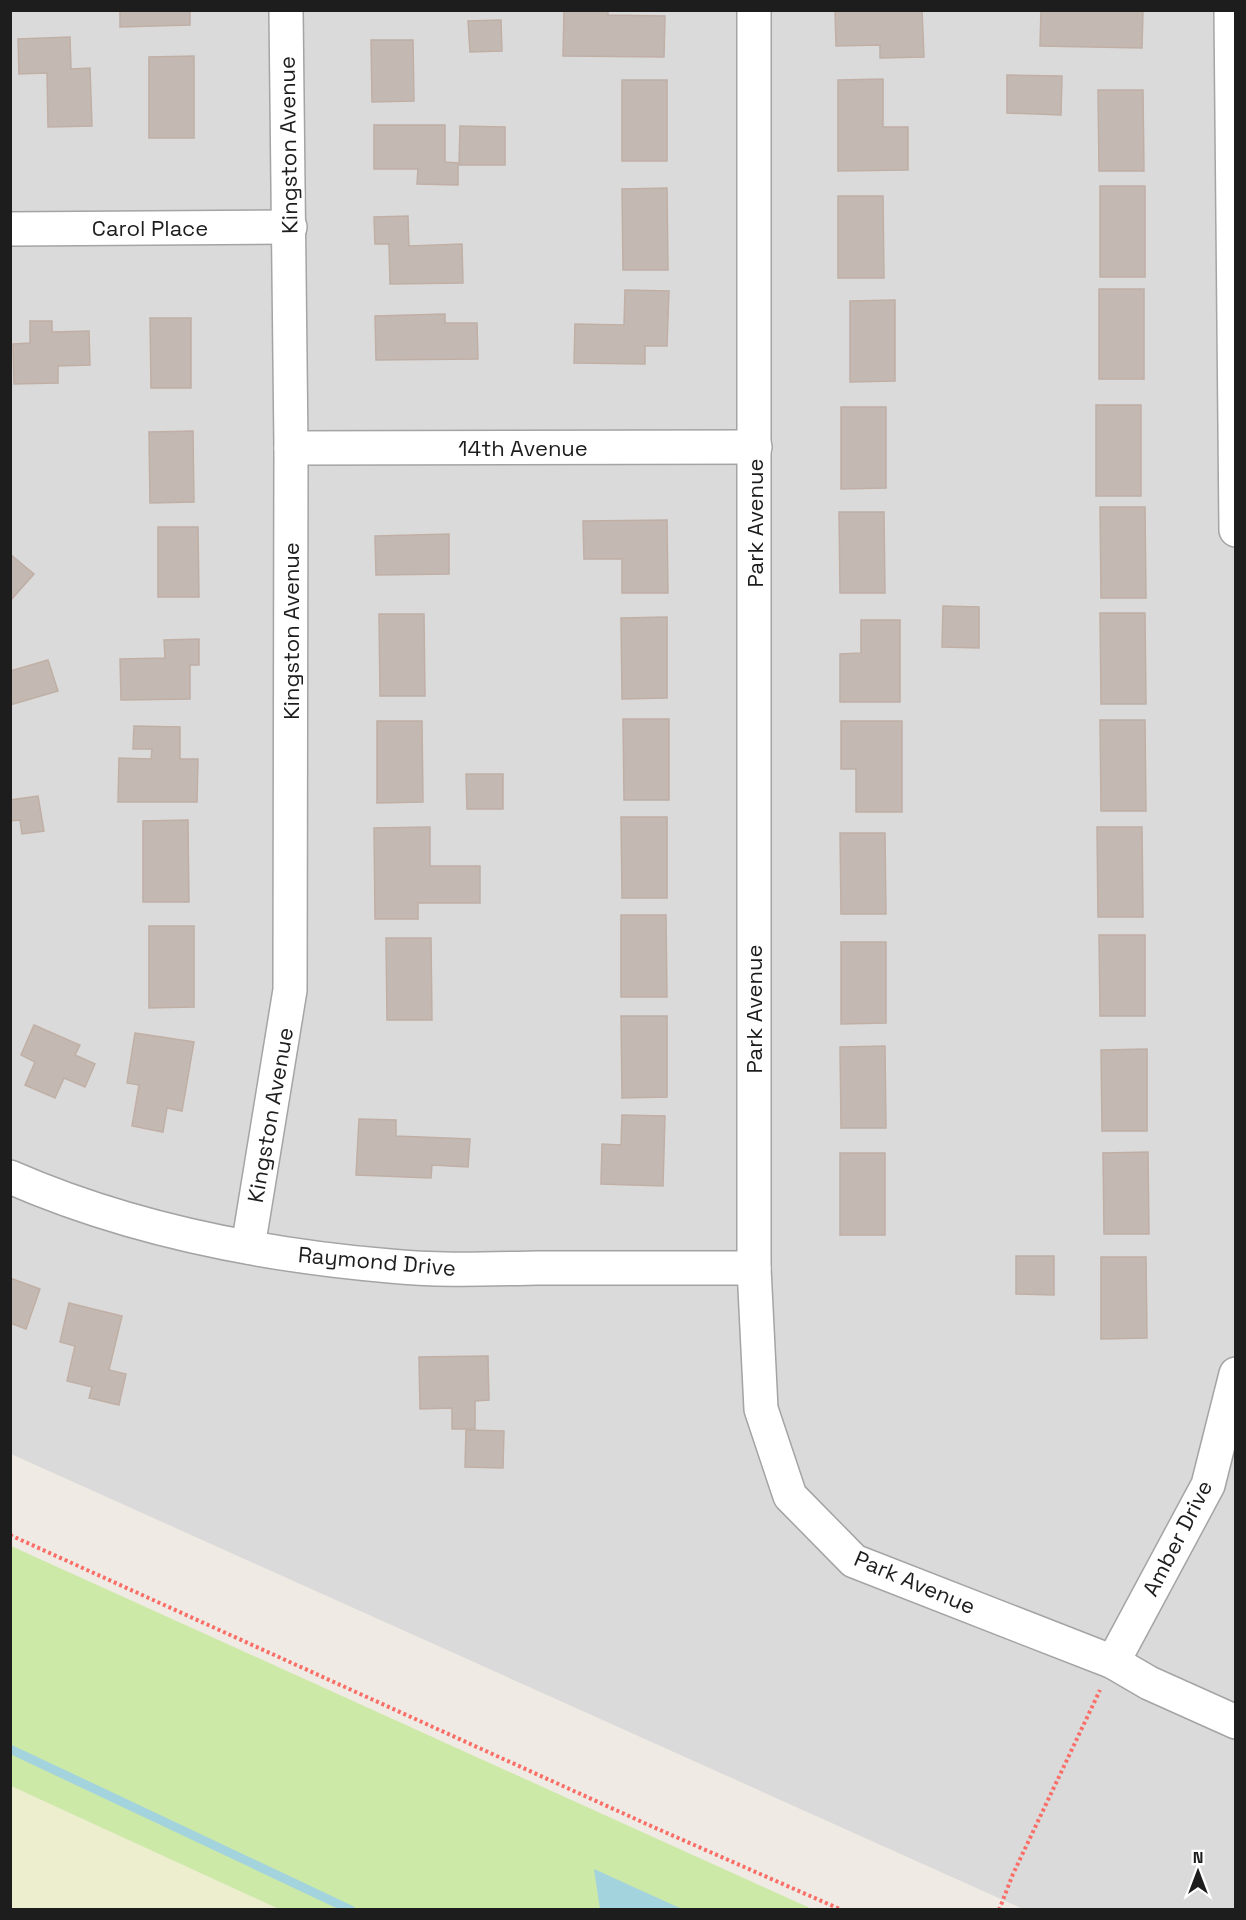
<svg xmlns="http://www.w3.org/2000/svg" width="1246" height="1920" viewBox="0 0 1246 1920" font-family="'Space Grotesk',sans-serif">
  <rect width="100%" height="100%" fill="#efeae3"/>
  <!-- residential -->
  <polygon fill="#dbdada" points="11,11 1235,11 1235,1909 1023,1909 11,1454"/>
  <!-- farmland -->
  <polygon fill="#edeece" points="11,1786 279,1909 11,1910"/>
  <!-- grass -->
  <polygon fill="#cde9a8" points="11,1546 812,1909 279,1909 11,1786"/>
  <!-- water -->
  <polygon fill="#a3d3dd" points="594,1869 682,1909 600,1909"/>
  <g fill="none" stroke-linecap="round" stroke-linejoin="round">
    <!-- stream -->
    <polyline stroke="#a3d3dd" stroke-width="9" points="10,1749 351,1910"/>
  </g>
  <!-- building -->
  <g fill="#c3b9b2" stroke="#c0afa5" stroke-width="1.5">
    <polygon points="120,10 190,10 190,25 120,27"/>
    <polygon points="564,10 608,10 608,15 665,16 664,57 563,56"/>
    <polygon points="835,10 922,10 924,57 880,58 880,45 836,46"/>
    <polygon points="1041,10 1143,10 1142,48 1040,46"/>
    <polygon points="501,20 502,51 470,52 468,21"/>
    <polygon points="70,37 71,69 90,68 92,126 48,127 47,73 19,74 18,39"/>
    <polygon points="371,40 413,40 414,101 372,102"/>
    <polygon points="194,56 194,138 149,138 149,57"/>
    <polygon points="1007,75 1062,76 1061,115 1007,113"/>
    <polygon points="883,79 883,127 908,127 908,170 838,171 838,80"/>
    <rect x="622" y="80" width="45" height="81"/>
    <polygon points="1098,90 1143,90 1144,171 1099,171"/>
    <polygon points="374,125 445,125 445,162 458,163 458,185 417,184 418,169 374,169"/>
    <polygon points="460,126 505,127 505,165 459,165"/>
    <rect x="1100" y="186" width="45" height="91"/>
    <polygon points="667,188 668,270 623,270 622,189"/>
    <polygon points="838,196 883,196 884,278 838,278"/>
    <polygon points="408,216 409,246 462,244 463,283 390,284 389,244 375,244 374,217"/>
    <rect x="1099" y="289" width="45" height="90"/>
    <polygon points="625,290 669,291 667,346 645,346 645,364 574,363 575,324 624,325"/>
    <polygon points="895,300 895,381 850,382 850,301"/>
    <polygon points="445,314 445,323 477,323 478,359 376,360 375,316"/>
    <polygon points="150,318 191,318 191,388 151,388"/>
    <polygon points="30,321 52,321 52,332 89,331 90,365 58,366 58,383 14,384 13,344 30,343"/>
    <rect x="1096" y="405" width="45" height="91"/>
    <polygon points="841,407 886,407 886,488 841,489"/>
    <polygon points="193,431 194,502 150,503 149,432"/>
    <polygon points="1100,507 1145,507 1146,598 1101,598"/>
    <polygon points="839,512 884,512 885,593 840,593"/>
    <polygon points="667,520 668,593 622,593 622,559 584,559 583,521"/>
    <polygon points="158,527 198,527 199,597 158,597"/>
    <polygon points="449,534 449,574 376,575 375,536"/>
    <polygon points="10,554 34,574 10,601"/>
    <polygon points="943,606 979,607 979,648 942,647"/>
    <polygon points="1100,613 1145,613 1146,704 1101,704"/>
    <polygon points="379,614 424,614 425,696 380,696"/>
    <polygon points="667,617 667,698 622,699 621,618"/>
    <polygon points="861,620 900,620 900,702 840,702 840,654 861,653"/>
    <polygon points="199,639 199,665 190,665 190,699 121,700 120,659 165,658 164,640"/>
    <polygon points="48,660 58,691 10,705 10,671"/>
    <polygon points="623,719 669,719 669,800 624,800"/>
    <polygon points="1100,720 1145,720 1146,811 1101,811"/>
    <polygon points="377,721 422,721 423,802 377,803"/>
    <polygon points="841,721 902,721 902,812 856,812 856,769 841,769"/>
    <polygon points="134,726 180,727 180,759 198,759 197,802 118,802 119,758 151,759 152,749 133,749"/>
    <polygon points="466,774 503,774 503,809 467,809"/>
    <polygon points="38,796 44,831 22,834 20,820 10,821 10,800"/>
    <polygon points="621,817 667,817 667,898 622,898"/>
    <polygon points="188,820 189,902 143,902 143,821"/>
    <polygon points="430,827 430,866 480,866 480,903 418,903 418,919 375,919 374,828"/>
    <polygon points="1097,827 1142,827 1143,917 1098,917"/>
    <polygon points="840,833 885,833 886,914 841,914"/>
    <polygon points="621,915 666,915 667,997 621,997"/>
    <polygon points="149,926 194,926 194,1007 149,1008"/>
    <polygon points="1099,935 1145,935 1145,1016 1100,1016"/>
    <polygon points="386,938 431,938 432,1020 387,1020"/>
    <polygon points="841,942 886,942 886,1023 841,1024"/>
    <polygon points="621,1016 667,1016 667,1097 622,1098"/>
    <polygon points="34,1025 80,1045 75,1055 95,1064 85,1087 64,1078 55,1098 25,1085 35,1062 21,1055"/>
    <polygon points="135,1033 194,1042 182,1111 167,1108 163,1132 132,1126 139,1085 127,1083"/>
    <polygon points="885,1046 886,1128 841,1128 840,1047"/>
    <polygon points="1147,1049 1147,1131 1102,1131 1101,1050"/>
    <polygon points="622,1115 665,1116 663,1186 601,1184 602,1144 621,1145"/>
    <polygon points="359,1119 396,1120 396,1136 470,1139 468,1167 432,1165 431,1178 356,1175"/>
    <polygon points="1148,1152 1149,1234 1104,1234 1103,1153"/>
    <rect x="840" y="1153" width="45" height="82"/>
    <polygon points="1016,1256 1054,1256 1054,1295 1016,1294"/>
    <polygon points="1101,1257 1146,1257 1147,1338 1101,1339"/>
    <polygon points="10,1278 40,1289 26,1329 10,1323"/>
    <polygon points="69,1303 122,1316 109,1370 126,1374 119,1405 89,1398 92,1387 67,1381 75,1346 60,1342"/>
    <polygon points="488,1356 489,1400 475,1401 475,1429 452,1429 452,1408 420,1409 419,1357"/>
    <polygon points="466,1430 504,1431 503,1468 465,1467"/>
  </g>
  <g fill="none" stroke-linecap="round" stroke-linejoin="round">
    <defs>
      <g id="minor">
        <polyline points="754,10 754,1268 761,1409 790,1496 854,1561 1113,1662 1149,1683 1236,1722"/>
        <polyline points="1231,10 1236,530"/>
        <polyline points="10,229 290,227"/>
        <polyline points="291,448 755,447"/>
        <path d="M10,1177C129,1229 261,1255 390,1266C438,1271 487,1269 536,1268C608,1268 681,1268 754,1268"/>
        <polyline points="248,1247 290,990 291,448 286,10"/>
        <polyline points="1113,1662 1208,1485 1236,1374"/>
      </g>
    </defs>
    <!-- minor casing -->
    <use href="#minor" stroke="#a4a4a4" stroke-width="36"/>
    <!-- path -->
    <g stroke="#fa6e68" stroke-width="4" stroke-dasharray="3 3" stroke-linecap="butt">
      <polyline points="10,1535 651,1826 842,1910"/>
      <polyline points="999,1910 1013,1874 1100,1690"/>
    </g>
    <!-- minor -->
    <use href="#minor" stroke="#fff" stroke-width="33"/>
  </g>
  <g text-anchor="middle" stroke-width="6" stroke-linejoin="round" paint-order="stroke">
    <!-- street labels -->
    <g font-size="22" fill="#1d1d1d" stroke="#fff">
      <text transform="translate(288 145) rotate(-91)" y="8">Kingston Avenue</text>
      <text x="150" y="236">Carol Place</text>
      <text x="523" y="456">14th Avenue</text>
      <text transform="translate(755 523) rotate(-90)" y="8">Park Avenue</text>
      <text transform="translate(291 631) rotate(-90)" y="8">Kingston Avenue</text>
      <text transform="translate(754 1009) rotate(-90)" y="8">Park Avenue</text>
      <text transform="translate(270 1115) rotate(-80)" y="8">Kingston Avenue</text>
      <text transform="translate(377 1261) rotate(5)" y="8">Raymond Drive</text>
      <text transform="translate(1177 1538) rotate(-63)" y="8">Amber Drive</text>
      <text transform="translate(915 1582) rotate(23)" y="8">Park Avenue</text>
    </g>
  </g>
  <!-- border -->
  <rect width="1246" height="1920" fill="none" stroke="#1d1d1d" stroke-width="24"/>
  <!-- north arrow -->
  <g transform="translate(1198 1872)" stroke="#ffffff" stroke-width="4.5" paint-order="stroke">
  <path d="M0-4.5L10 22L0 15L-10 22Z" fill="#1d1d1d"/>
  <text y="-9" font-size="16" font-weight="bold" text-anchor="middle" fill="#1d1d1d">N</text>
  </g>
</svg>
